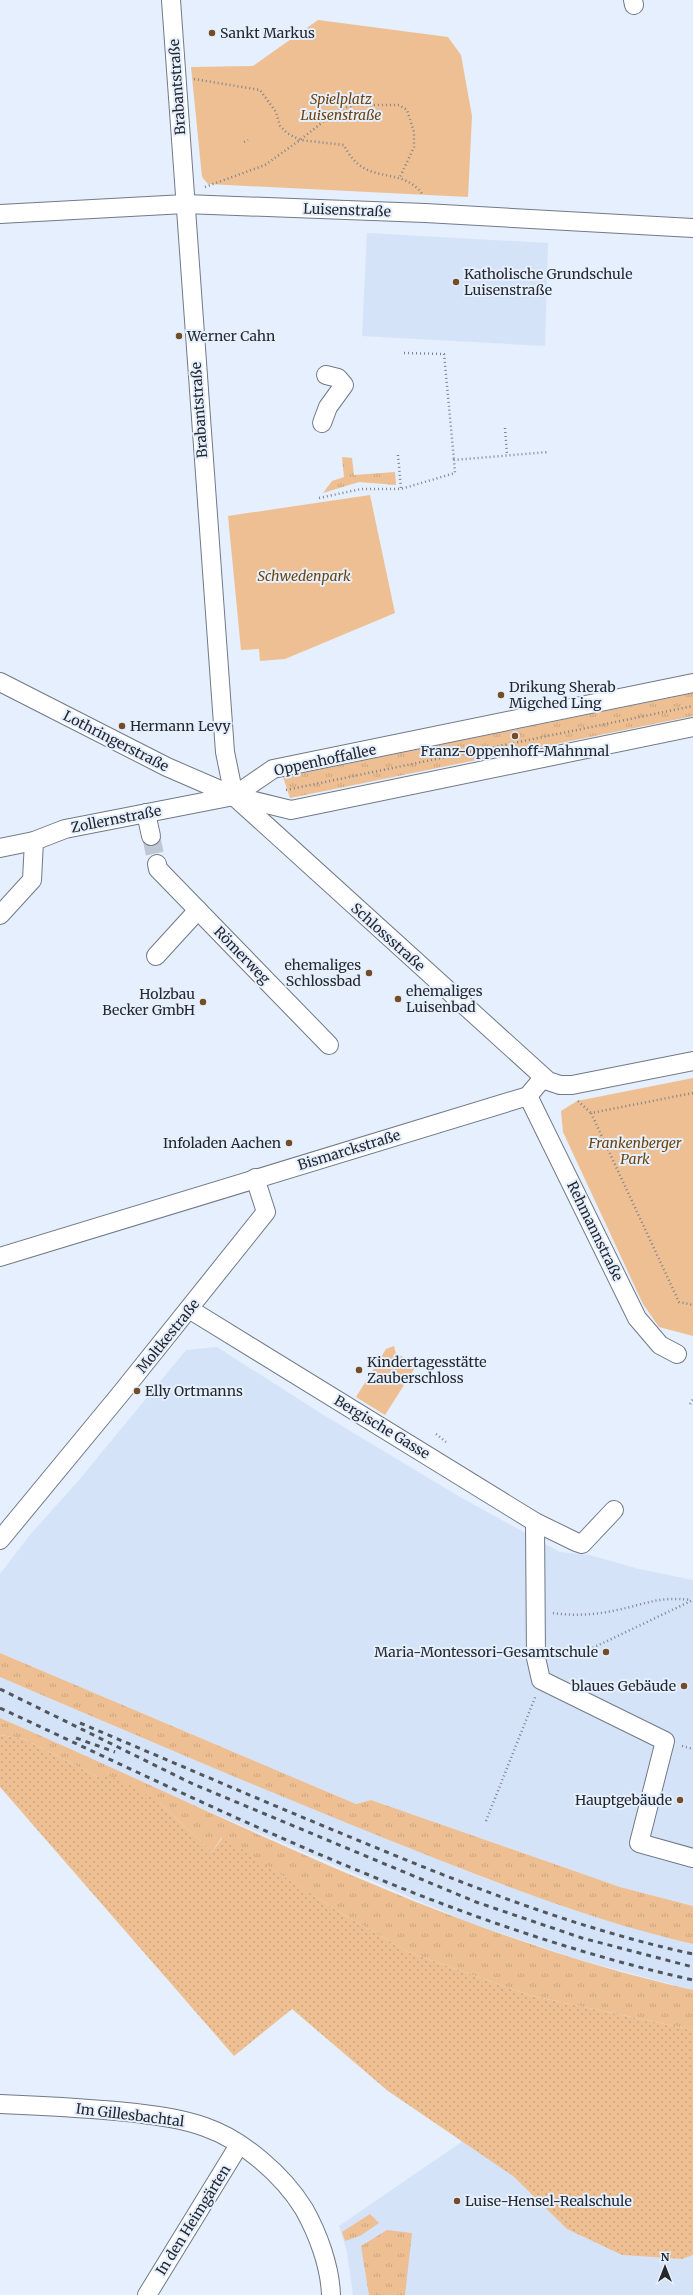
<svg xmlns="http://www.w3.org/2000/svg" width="693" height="2295" viewBox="0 0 693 2295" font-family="Merriweather,serif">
  <defs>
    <pattern id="grass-tufts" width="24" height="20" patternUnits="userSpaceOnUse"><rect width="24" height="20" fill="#eebf92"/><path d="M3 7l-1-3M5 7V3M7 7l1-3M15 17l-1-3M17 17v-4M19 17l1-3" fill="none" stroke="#cca47e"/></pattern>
    <pattern id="garden-dots" width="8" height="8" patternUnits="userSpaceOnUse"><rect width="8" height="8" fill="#eebf92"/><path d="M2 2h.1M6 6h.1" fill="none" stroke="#cca47e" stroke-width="1.8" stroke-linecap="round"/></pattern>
  </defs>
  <rect width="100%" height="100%" fill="#e5effd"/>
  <!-- built -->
  <g fill="#d5e3f8">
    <polygon points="367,233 548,243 545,346 362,336"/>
    <polygon points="217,1347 322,1414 460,1497 560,1552 590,1555 639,1569 693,1580 693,1906 620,1887 371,1800 356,1804 0,1653 0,1574 29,1536 79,1480 186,1350"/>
    <polygon points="0,1677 159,1745 484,1878 593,1916 693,1944 693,1990 577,1959 468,1922 138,1781 0,1718"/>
    <polygon points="463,2141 513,2176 567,2229 622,2255 682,2259 693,2255 693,2295 353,2295 347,2252 339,2226"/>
  </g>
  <!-- grass -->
  <g fill="url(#grass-tufts)">
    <polygon points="342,457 352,458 354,475 395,472 396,485 359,482 323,493 332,481 344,477"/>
    <polygon points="693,693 693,716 290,798 283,777"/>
    <path d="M0,1653L356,1804L371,1800L620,1887L693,1906V1944C585,1919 482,1877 379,1836C252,1785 126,1731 0,1677Z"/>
    <path d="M0,1718C227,1816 450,1936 693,1990V2030L532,1996L408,1952L339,1912L222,1837L212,1852L160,1803L98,1777L24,1739L0,1735Z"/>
    <polygon points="370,2214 379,2223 360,2236 345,2241 342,2232"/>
    <polygon points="387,2230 412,2233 405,2295 369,2295 361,2246"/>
  </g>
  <!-- park -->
  <g fill="#eebf92">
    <polygon points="318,20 448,37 461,55 472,116 468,197 208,184 202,177 191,67 253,66"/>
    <polygon points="370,495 395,613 285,659 260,661 259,649 241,650 228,516"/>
    <polygon points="693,1078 693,1336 659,1327 643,1304 563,1132 561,1111 577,1101"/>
    <polygon points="394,1346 396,1354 418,1363 385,1415 356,1397 386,1349"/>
  </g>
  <!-- garden -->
  <polygon fill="url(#garden-dots)" points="0,1735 24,1739 98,1777 105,1774 133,1786 160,1803 212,1852 223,1837 339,1912 408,1952 532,1996 693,2030 693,2255 682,2259 622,2255 567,2229 513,2176 388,2091 292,2009 234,2056 0,1787"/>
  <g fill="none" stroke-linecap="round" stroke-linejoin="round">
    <!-- minor-tunnel -->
    <polyline stroke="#bfc7d4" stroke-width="18" stroke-dasharray="18 9" stroke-linecap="butt" points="151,836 157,864"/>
    <defs>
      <g id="minor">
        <polyline points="171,0 225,752 234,796"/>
        <polyline points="633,0 634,5"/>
        <polyline points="0,214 185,204 425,213 693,228"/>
        <polyline points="322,423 328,407 344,385 338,378 326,375"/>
        <polyline points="0,682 167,767 234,796 291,810 693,727"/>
        <polyline points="236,798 548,1081 560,1085 572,1085 693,1061"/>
        <polyline points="146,813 151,836"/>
        <polyline points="0,848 34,841 65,829 234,796 273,769 693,683"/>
        <polyline points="157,864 158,869 329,1045"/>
        <polyline points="0,915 32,880 34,841"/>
        <polyline points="156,956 198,910"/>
        <polyline points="528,1096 637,1318 660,1345 677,1354"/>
        <polyline points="0,1257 528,1096 543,1078"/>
        <polyline points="189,1309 535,1522 576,1542 582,1544 614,1510"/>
        <polyline points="535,1522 536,1658 541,1680 665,1741 639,1843 693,1858"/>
        <polyline points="0,1540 122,1392 266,1212 255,1178"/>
        <path d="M0,2104C46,2106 91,2108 136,2113C160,2116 183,2119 205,2127C243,2140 283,2175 304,2209C318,2234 330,2266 331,2295"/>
        <polyline points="147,2295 239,2145"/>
      </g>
    </defs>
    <!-- minor casing -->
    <use href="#minor" stroke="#717a86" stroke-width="20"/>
    <!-- path -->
    <g stroke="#7d848d" stroke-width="2.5" stroke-dasharray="1 3" stroke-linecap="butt">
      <path d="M194,79L260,90L276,112L280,126L287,133L300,140L344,145C365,189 400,163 423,195"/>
      <polyline points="244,142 248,140"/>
      <polyline points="205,187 265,165 300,140 338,110 354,105 399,105 407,110 414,132 414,147 400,177"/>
      <polyline points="404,353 444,354 454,460"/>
      <polyline points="505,428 507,455"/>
      <polyline points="398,455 401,489"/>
      <polyline points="319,498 361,489 401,489 455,473 454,460 548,452"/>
      <polyline points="286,790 693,706"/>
      <polyline points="693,1093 591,1113 679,1302 693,1305"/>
      <polyline points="578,1101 591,1113"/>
      <polyline points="690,1404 693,1399"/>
      <polyline points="436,1434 446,1442"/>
      <path d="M553,1613C573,1616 596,1615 617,1610C647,1604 658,1596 691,1600"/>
      <polyline points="554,1656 582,1653 693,1600"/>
      <polyline points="682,1746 693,1749"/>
      <polyline points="486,1821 536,1695"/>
    </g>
    <!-- minor -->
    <use href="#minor" stroke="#fff" stroke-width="18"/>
    <!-- rail -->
    <g stroke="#51565d" stroke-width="3" stroke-dasharray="5 5" stroke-linecap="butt">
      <polyline points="0,1689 193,1784 476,1902 582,1938 693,1967"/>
      <path d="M0,1708C224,1812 450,1926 693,1980"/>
      <path d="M80,1723C177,1764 274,1806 372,1846C476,1889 582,1930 693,1954"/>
      <polyline points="76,1738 115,1752"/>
    </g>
  </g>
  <!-- markers -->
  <g fill="#724d28" stroke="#e5effd" stroke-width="1.5">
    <circle cx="212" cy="33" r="4"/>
    <circle cx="456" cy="282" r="4"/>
    <circle cx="179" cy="336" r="4"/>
    <circle cx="501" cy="695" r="4"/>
    <circle cx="122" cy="726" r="4"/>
    <circle cx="515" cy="736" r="4"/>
    <circle cx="369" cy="973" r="4"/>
    <circle cx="398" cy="999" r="4"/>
    <circle cx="203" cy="1002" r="4"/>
    <circle cx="289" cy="1143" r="4"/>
    <circle cx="359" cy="1370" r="4"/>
    <circle cx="137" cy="1391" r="4"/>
    <circle cx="606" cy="1652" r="4"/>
    <circle cx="684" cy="1686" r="4"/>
    <circle cx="680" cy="1800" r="4"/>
    <circle cx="457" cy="2201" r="4"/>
  </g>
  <g text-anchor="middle" stroke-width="4" stroke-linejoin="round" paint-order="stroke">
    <!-- poi labels -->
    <g font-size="14" fill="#25292e" stroke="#e5effd" text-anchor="start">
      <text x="220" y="38">Sankt Markus</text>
      <text x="464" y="279">Katholische Grundschule<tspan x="464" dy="16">Luisenstraße</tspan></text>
      <text x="187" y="341">Werner Cahn</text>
      <text x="509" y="692">Drikung Sherab<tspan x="509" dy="16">Migched Ling</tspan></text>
      <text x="130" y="731">Hermann Levy</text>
      <text x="515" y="756" text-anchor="middle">Franz-Oppenhoff-Mahnmal</text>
      <text x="361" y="970" text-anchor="end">ehemaliges<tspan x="361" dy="16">Schlossbad</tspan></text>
      <text x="406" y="996">ehemaliges<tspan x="406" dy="16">Luisenbad</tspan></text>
      <text x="195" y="999" text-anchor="end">Holzbau<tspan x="195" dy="16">Becker GmbH</tspan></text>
      <text x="281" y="1148" text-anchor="end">Infoladen Aachen</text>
      <text x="367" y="1367">Kindertagesstätte<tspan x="367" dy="16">Zauberschloss</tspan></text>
      <text x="145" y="1396">Elly Ortmanns</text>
      <text x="598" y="1657" text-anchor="end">Maria-Montessori-Gesamtschule</text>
      <text x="676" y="1691" text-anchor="end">blaues Gebäude</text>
      <text x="672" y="1805" text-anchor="end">Hauptgebäude</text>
      <text x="465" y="2206">Luise-Hensel-Realschule</text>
    </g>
    <!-- street labels -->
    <g font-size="14" fill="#25292e" stroke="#e5effd">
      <text transform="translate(177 87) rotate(-94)" y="5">Brabantstraße</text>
      <text transform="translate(347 210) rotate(2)" y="5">Luisenstraße</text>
      <text transform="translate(199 410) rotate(-94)" y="5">Brabantstraße</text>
      <text transform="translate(116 741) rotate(27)" y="5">Lothringerstraße</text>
      <text transform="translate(325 760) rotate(-12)" y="5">Oppenhoffallee</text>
      <text transform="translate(116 819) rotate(-11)" y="5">Zollernstraße</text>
      <text transform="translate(388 937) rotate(42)" y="5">Schlossstraße</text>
      <text transform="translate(242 955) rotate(46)" y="5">Römerweg</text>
      <text transform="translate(349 1150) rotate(-17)" y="5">Bismarckstraße</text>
      <text transform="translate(595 1231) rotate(64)" y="5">Rehmannstraße</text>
      <text transform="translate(168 1336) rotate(-51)" y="5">Moltkestraße</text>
      <text transform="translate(382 1427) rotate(31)" y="5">Bergische Gasse</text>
      <text transform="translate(130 2115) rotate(7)" y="5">Im Gillesbachtal</text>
      <text transform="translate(193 2220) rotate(-58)" y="5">In den Heimgärten</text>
    </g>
    <!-- park labels -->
    <g font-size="14" font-style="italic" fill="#6e430d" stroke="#e5effd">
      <text x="341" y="104">Spielplatz<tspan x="341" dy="16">Luisenstraße</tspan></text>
      <text x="304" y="581">Schwedenpark</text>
      <text x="635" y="1148">Frankenberger<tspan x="635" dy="16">Park</tspan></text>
    </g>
  </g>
  <!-- north arrow -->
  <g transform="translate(665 2267)" stroke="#e5effd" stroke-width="3" paint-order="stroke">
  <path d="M0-3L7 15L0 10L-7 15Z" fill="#25292e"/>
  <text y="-6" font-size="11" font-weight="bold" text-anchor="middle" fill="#25292e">N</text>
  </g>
</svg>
